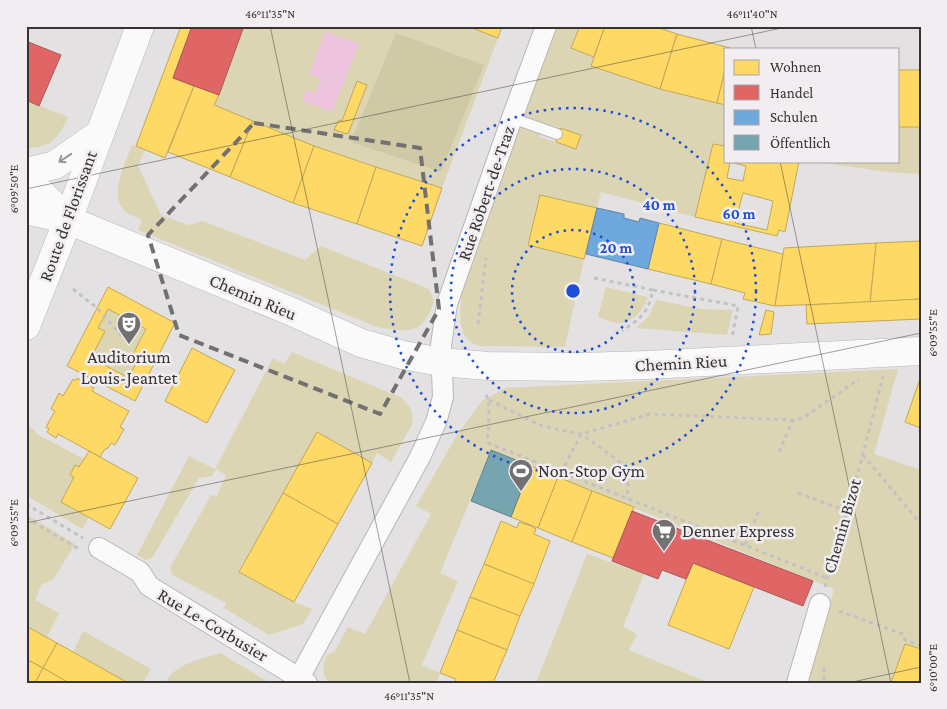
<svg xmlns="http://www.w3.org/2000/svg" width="947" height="709" viewBox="0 0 947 709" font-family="'Crimson Pro',serif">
  <rect width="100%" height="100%" fill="#e4e1e3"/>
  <!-- green -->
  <g fill="#dcd5b4" fill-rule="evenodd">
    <polygon points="244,26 467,26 498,38 442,188 314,146 214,105"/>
    <path d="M556,26H580L572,48L594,57L591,66L660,89L726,105V146L713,144L695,217L601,192L597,208L540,196L528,245L584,259L565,347L479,346C476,344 471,343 468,340C456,328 461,300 463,285ZM544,123L560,128L556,142L539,137Z"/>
    <path d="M26,100L68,117C58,139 51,148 26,148Z"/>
    <polygon points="898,127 921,127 921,174 886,172 811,161 898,161"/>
    <path d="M132,145L145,150L138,166L161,215L188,225L203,221L305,260L321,246L429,289L434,301C423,336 409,332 377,327L138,230L142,220C137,217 129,215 125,211C108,197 126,161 132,145Z"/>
    <path d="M606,287L648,297C643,310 633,323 617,323C611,323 603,319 598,316Z"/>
    <polygon points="656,300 702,309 733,310 727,335 636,328 649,316"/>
    <polygon points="108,309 146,329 132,355 138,359 129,378 91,358 98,328"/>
    <polygon points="292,352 402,398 411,409 413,423 391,462 377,453 372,463 317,432 239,571 294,602 312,609 303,624 269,635 224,608 226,603 172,575 170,568 211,495 217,496 226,475 216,469 212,476 199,478 152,558 146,560 137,555 189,456 215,469 273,358 284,364"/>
    <path d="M898,369L874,454L921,470V683H808L834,589L491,450L440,573L458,581L422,665L440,673L436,683H329C321,674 323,666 326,656L335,651L348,627L365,634L431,514L416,506L457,435L482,401L505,388Z"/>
    <polygon points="26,426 33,429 37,434 84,459 79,467 75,465 70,475 74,477 61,501 89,517 82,529 26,495"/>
    <polygon points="26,514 75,544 53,580 42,584 35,600 59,613 47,637 26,626 26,586 28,583 26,582"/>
    <polygon points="587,554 644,574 623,627 637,634 629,650 710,683 536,683"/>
    <polygon points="83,631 151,669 143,683 128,683 73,652"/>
    <path d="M220,653L270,683H165C176,663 199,660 220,653Z"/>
  </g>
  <!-- forest -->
  <polygon fill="#cfc9a6" points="396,33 484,65 441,172 351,142"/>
  <!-- water -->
  <polygon fill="#ecc2dd" points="325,31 359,44 332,112 302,101 306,90 315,93 321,79 309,74"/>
  <!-- homes -->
  <g fill="#ffd966" stroke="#c2a757" fill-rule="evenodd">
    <polygon points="181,26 192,26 173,78 194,86 165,158 136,146"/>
    <polygon points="467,26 502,26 498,38"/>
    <polygon points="580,26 605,26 594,57 571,48"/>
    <polygon points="605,26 654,26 677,34 660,89 591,66"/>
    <polygon points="677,34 730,48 726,49 726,66 717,103 660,89"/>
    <polygon points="726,66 726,105 717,103"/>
    <rect x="898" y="70" width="23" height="57"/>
    <polygon points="357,81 367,85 348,134 334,130 339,120 342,121"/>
    <polygon points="194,86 219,95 214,105 253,121 230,177 168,152"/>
    <polygon points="253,121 314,146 293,203 230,177"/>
    <polygon points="560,128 581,135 576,149 556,142"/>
    <path d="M713,144L726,146V161H799L785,232L779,230L777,236L695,217ZM730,162L746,166L743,181L727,178ZM743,193L773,201L767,230L735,223Z"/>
    <polygon points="314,146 376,167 357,224 293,203"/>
    <polygon points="376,167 442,188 422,246 357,224"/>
    <polygon points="540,195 597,208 584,259 528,245"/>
    <polygon points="659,223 722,239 711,284 648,269"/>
    <polygon points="722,239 783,254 775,306 743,299 745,293 711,284"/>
    <polygon points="921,241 921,299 870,302 876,243"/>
    <polygon points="876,243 870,302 775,306 784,248"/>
    <path d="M108,287L175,323L135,401L67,366ZM108,309L146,329L132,356L138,359L129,378L91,358L105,331L98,328Z"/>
    <polygon points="921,299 921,319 807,324 806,305"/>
    <polygon points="766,310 774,312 771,334 759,335"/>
    <polygon points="192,348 235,370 207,423 165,401"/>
    <polygon points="921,376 921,428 905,422"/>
    <polygon points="77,378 94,388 92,391 129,411 120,427 124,429 115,445 111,443 108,448 104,450 100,457 58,434 56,438 47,432 49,429 46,427 55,411 51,409 59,393 63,396 73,379 75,381"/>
    <polygon points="317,432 372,463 338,524 283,493"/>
    <polygon points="89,451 138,478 110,529 61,502 74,477 70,475 75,465 79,467"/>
    <polygon points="531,466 558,477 538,528 511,517"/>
    <polygon points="558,477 592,491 572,542 538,528"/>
    <polygon points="592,491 634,507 613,558 572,542"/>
    <polygon points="283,493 338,524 294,602 239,572"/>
    <polygon points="501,521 517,528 519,522 531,526 536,529 534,534 550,541 534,584 484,564"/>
    <polygon points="693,563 754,587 729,649 668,625"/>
    <polygon points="484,564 534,584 520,616 470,597"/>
    <polygon points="470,597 520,616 507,650 457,630"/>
    <polygon points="26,626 57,643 43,668 26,659"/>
    <polygon points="457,630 507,650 493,683 455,683 456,679 440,673"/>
    <polygon points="57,643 73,652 128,683 69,683 43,668"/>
    <polygon points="905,644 921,649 921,683 891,683"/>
    <polygon points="26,659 43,668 35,683 26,683"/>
    <polygon points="43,668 69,683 35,683"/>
  </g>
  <!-- shops -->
  <g fill="#e06666" stroke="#ad5757">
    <polygon points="192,26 244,26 219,95 173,78"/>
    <polygon points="26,41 61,55 39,106 26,100"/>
    <polygon points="632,511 813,581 803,606 693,563 686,579 662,570 658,579 612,561"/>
  </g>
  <!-- schools -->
  <polygon fill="#6fa8dc" stroke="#5e85aa" points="597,208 624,214 624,218 639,222 640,218 659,223 648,269 586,254"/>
  <!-- public -->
  <polygon fill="#76a5af" stroke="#62838a" points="491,450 531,466 511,517 471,501"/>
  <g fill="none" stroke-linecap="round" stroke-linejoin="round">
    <defs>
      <polyline id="lane" points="512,118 557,134"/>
      <g id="street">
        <polyline points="99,548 140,572 149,586 307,683"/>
        <polyline points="299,678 420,457 436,422 443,397 441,345 447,304 512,118 546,26"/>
        <polyline points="797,683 820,604"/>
      </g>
      <g id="secondary">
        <polyline points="26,172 55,165 99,134"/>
        <polyline points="26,326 68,220 140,26"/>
      </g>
      <g id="primary">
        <polyline points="26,181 40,192 68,220"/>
        <polyline points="26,210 68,220 290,311 361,343 403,355 441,362 488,366 580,367 647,365 921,351"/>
      </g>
    </defs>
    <!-- lane casing -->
    <use href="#lane" stroke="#b8b6b7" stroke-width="12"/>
    <!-- street casing -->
    <use href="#street" stroke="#b8b6b7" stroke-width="22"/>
    <!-- secondary casing -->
    <use href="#secondary" stroke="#b8b6b7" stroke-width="29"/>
    <!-- primary casing -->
    <use href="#primary" stroke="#b8b6b7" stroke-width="29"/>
    <!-- path -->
    <g stroke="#c3c2c3" stroke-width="3" stroke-dasharray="4 4" stroke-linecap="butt">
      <path d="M594,278L653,290C648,313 641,318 622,331"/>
      <polyline points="73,289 97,308 122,336"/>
      <polyline points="653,290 738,306 732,338"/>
      <polyline points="478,324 486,258"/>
      <path d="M486,395C492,405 487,430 488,443L827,578"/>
      <polyline points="489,400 542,426 581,434 619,461 628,485 627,499"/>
      <polyline points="779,452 793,420"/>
      <polyline points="863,455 921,524"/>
      <polyline points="561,473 581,434 650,414 793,420 803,418 859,379"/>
      <polyline points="798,493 847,511"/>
      <polyline points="26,504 83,538"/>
      <polyline points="26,518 79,549"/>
      <polyline points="745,545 759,510"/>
      <polyline points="825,587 863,454 883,376"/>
      <polyline points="839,611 903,634 905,640 921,646"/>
      <polyline points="824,668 824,683"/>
    </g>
    <!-- lane -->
    <use href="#lane" stroke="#fbfafb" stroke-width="10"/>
    <!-- street -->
    <use href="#street" stroke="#fbfafb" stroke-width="20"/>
    <!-- secondary -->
    <use href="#secondary" stroke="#fbfafb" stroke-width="28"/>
    <!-- primary -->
    <use href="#primary" stroke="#fbfafb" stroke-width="28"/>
  </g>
  <!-- one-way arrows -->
  <defs><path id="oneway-shaft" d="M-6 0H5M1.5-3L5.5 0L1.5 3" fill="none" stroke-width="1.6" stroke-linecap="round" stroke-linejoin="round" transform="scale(1.25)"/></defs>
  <use stroke="#989698" href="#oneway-shaft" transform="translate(65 158) rotate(146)"/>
  <!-- marked area -->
  <path fill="none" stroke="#727071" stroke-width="4" stroke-dasharray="10 6" stroke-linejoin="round" d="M254,123L420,148L439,309L380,414L179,335L148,235Z"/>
  <!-- ticks -->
  <path fill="none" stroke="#353334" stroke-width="1" stroke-opacity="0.45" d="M270,26L410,683M751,26L756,49M780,161L891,683M26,189L791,26M26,523L921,333M848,683L921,667"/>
  <!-- distance rings -->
  <g fill="none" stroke="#1d4ed8" stroke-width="2.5" stroke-dasharray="2.5 5">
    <circle cx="573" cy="291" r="61"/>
    <circle cx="573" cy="291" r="122"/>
    <circle cx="573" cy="291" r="183"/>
  </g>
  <!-- icons -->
  <defs>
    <symbol id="theatre-pin" viewBox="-11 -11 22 30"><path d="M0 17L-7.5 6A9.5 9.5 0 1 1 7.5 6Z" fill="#727071" stroke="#f2edf0"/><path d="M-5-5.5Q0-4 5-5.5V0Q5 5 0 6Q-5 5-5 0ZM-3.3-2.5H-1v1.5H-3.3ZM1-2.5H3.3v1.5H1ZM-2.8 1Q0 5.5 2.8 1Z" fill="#fff"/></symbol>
    <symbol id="stadium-pin" viewBox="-11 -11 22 30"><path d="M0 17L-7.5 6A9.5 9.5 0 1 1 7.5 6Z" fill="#727071" stroke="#f2edf0"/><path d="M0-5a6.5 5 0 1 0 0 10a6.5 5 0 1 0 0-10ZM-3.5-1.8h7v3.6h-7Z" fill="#fff"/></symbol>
    <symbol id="supermarket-pin" viewBox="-11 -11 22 30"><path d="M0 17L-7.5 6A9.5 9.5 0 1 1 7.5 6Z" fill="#727071" stroke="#f2edf0"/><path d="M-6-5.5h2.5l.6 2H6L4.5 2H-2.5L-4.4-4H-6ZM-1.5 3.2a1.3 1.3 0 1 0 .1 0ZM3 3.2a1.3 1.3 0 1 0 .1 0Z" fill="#fff"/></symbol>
  </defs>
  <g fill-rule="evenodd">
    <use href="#theatre-pin" x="115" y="310" width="28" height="38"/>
    <use href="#stadium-pin" x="507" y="457" width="28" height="38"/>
    <use href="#supermarket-pin" x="650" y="517" width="28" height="38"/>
  </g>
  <g text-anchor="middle" stroke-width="5" stroke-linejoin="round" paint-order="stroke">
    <!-- street labels -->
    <g font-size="18" fill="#353334" stroke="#f2edf0">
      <text transform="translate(486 193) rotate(-71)" y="6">Rue Robert-de-Traz</text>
      <text transform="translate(68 216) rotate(-70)" y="6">Route de Florissant</text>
      <text transform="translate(253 297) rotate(23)" y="6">Chemin Rieu</text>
      <text transform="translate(681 363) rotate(-3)" y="6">Chemin Rieu</text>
      <text transform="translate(842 526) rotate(-74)" y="6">Chemin Bizot</text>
      <text transform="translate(213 625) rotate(31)" y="6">Rue Le-Corbusier</text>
    </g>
    <!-- poi labels -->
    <g font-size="18" fill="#353334" stroke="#f2edf0" text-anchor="start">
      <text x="129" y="363" text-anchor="middle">Auditorium<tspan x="129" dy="21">Louis-Jeantet</tspan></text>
      <text x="538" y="477">Non-Stop Gym</text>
      <text x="682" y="537">Denner Express</text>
    </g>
  </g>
  <circle cx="573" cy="291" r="8" fill="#1d4ed8" stroke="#f2edf0" stroke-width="2.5"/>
  <g font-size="15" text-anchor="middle" font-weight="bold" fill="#1d4ed8" stroke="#f2edf0" stroke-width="5" stroke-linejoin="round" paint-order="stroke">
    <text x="659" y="210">40 m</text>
    <text x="739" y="219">60 m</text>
    <text x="616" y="253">20 m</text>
  </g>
  <!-- border -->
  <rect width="947" height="709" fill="none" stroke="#f2edf0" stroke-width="55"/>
  <!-- legend -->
  <rect x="724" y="48" width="175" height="115" fill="#f2edf0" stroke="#a6a3a5"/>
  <rect x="734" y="60" width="25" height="15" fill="#ffd966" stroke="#a6a3a5"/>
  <text x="770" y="72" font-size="15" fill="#353334">Wohnen</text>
  <rect x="734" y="85" width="25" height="15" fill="#e06666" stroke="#a6a3a5"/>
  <text x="770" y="98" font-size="15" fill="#353334">Handel</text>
  <rect x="734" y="110" width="25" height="15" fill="#6fa8dc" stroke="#a6a3a5"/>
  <text x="770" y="122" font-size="15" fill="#353334">Schulen</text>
  <rect x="734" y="135" width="25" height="15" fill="#76a5af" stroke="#a6a3a5"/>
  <text x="770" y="148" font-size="15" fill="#353334">Öffentlich</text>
  <rect x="28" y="28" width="892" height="654" fill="none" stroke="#353334" stroke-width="2"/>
  <g font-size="12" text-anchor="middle" fill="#353334">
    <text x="270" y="18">46°11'35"N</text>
    <text x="752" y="18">46°11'40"N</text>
    <text transform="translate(14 189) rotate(-90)" y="4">6°09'50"E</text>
    <text transform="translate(933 333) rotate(-90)" y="4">6°09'55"E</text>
    <text transform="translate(14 523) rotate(-90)" y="4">6°09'55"E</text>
    <text transform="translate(933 668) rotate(-90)" y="4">6°10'00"E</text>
    <text x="409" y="700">46°11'35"N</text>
  </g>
</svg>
